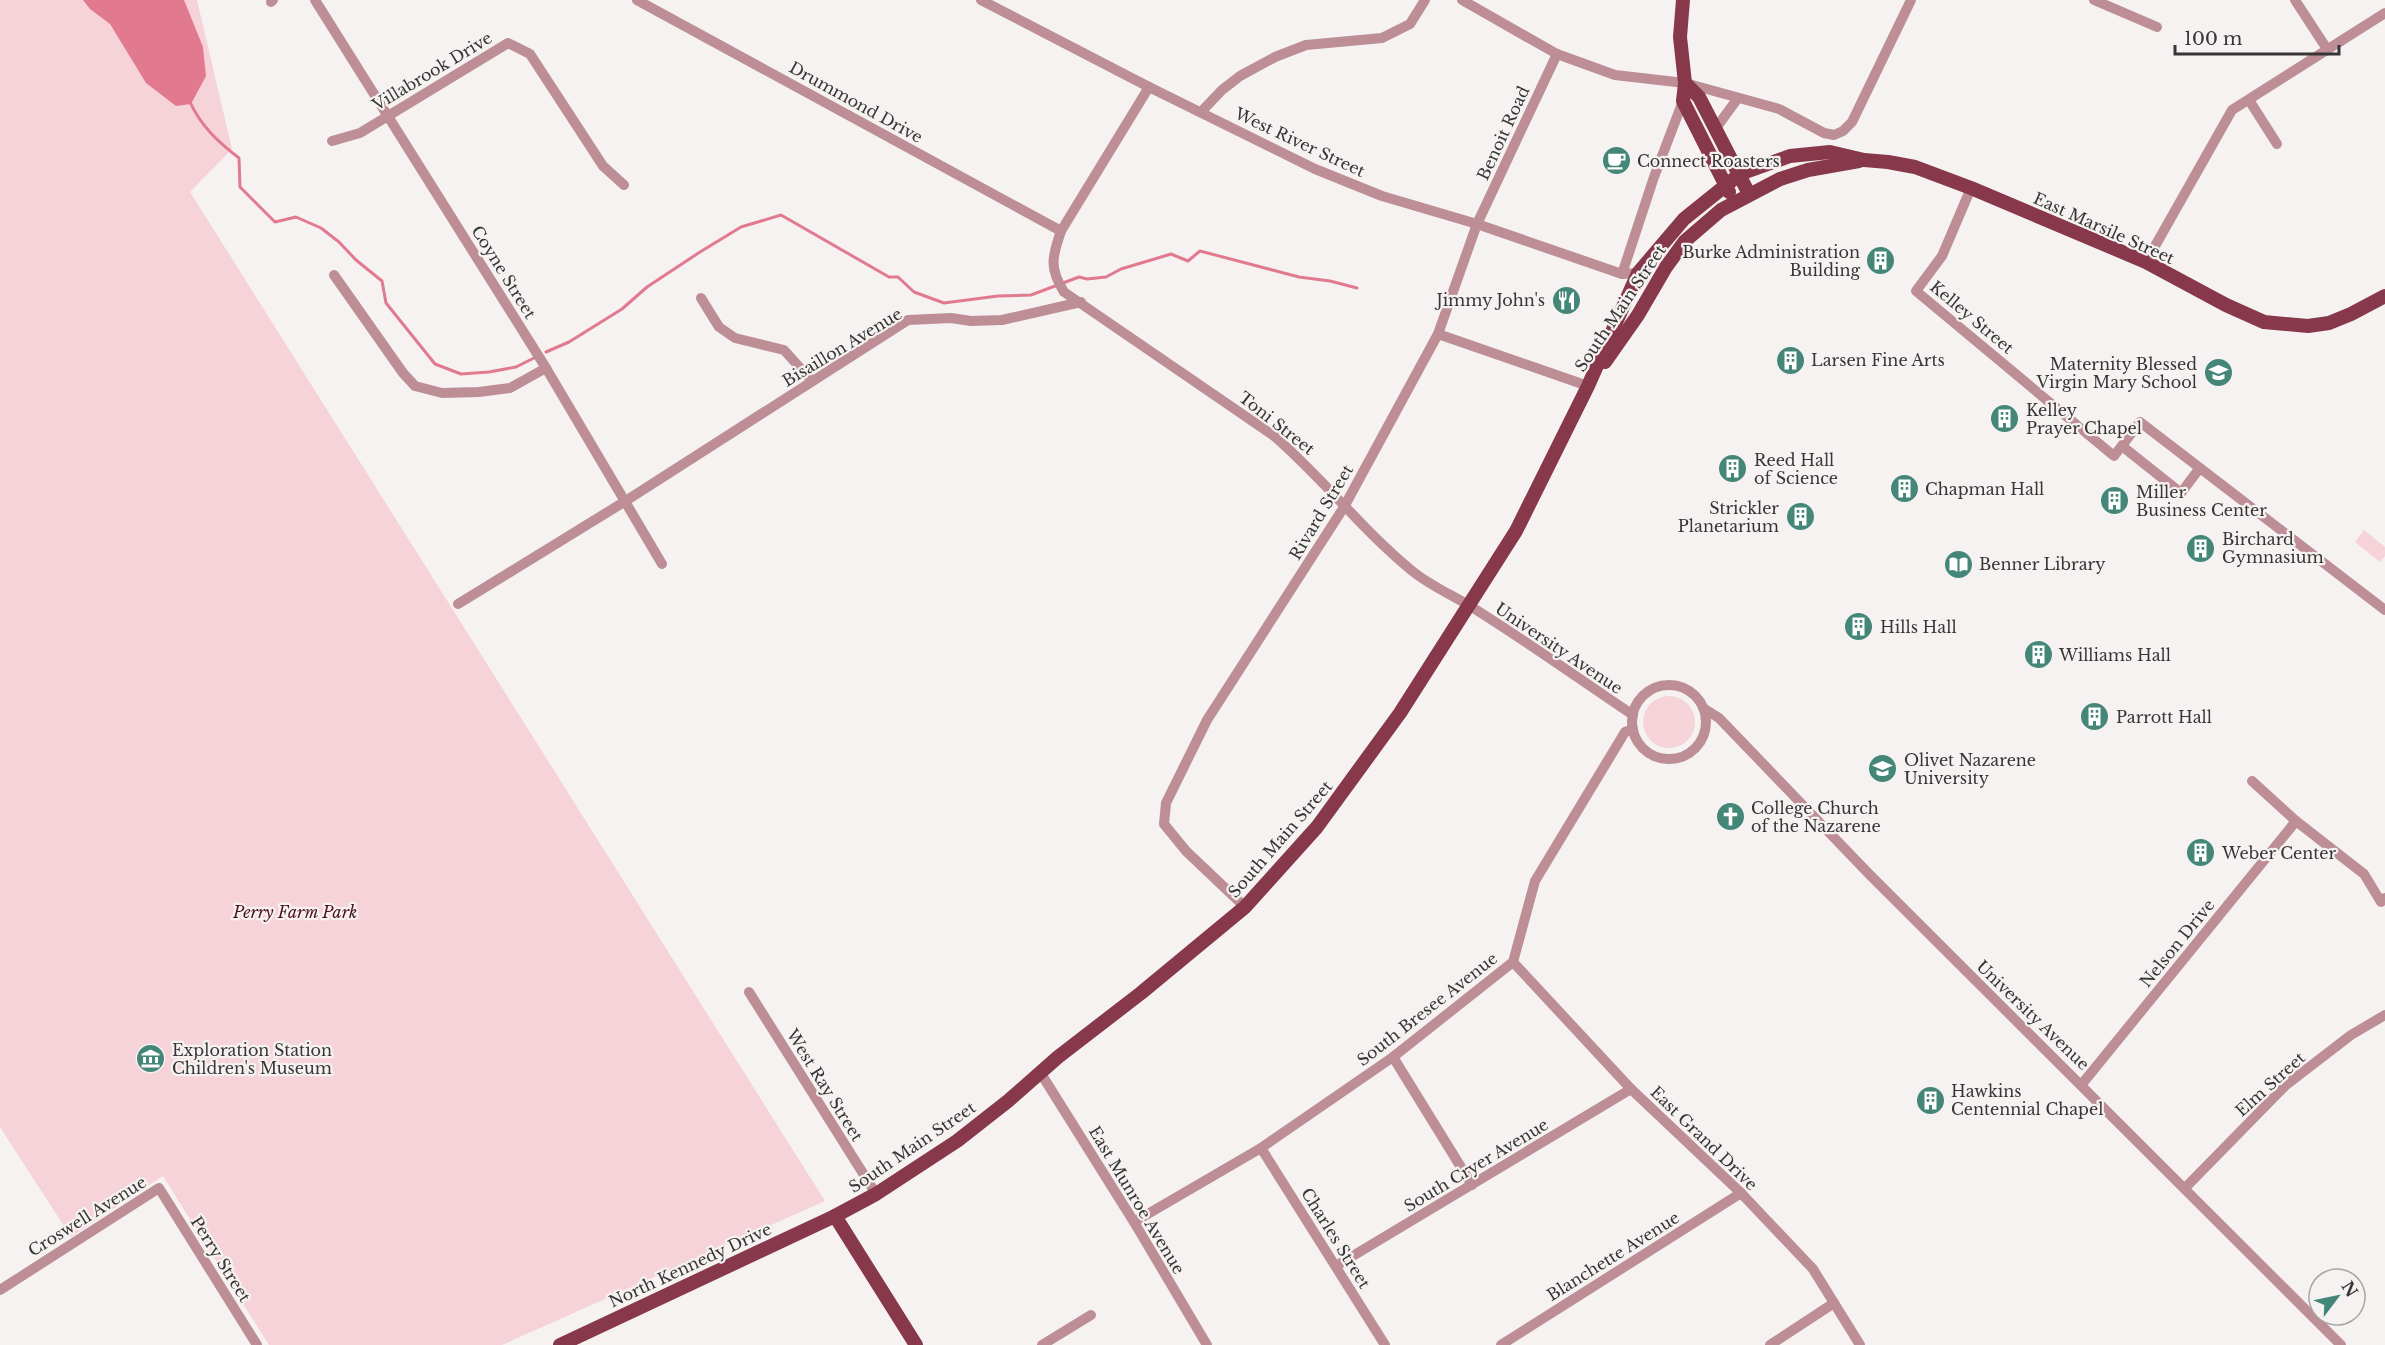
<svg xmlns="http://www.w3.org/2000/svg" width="2385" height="1345" viewBox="0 0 2385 1345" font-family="'Libre Baskerville',serif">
  <rect width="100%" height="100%" fill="#f6f2f2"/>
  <!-- green -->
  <g fill="#f6d3d8">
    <polygon points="0,0 197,0 232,149 190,192 825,1201 502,1345 269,1345 163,1176 71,1237 0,1127"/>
    <polygon points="2364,530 2385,547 2385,556 2380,562 2355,542"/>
    <circle cx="1669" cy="722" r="26"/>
  </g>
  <!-- water -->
  <polygon fill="#e17a8f" points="83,0 184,0 203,47 206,76 191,104 176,106 146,83 110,24 90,9"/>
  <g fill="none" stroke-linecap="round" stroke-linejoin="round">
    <!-- stream -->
    <g stroke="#e17a8f" stroke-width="3">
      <path d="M190,102C201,126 218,142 239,158L240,187L275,222L296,217L321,228L339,242L356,260L382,281L386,303L435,364L461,374L489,372L516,367L536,357"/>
      <polyline points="546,352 569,342 622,309 647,287 700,252 741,227 781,215 889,277 898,277 914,292 944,303 998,296 1031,295 1079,277 1087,279 1106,277 1121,269 1171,254 1188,261 1200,251 1299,277 1330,281 1357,288"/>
    </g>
    <!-- minor -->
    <g stroke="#bd8e96" stroke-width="10">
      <polyline points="315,0 546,368 662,564"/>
      <polyline points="637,0 1061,231"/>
      <polyline points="981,0 1149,87 1315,169 1382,196 1477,224 1622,274 1638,273"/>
      <polyline points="1462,0 1557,54 1615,75 1685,83 1779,109 1824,133 1834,135 1843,131 1852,122 1911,0"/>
      <polyline points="2094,0 2157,27"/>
      <polyline points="2295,0 2327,49"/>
      <polyline points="271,2 273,0"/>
      <path d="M1149,87L1061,231C1052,257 1049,268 1064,292L1274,436C1323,478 1361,529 1411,570C1429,585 1450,594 1470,606C1525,640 1579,679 1633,715"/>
      <polyline points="2249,100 2277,144"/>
      <polyline points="1201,112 1222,90 1240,76 1275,57 1306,45 1382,38 1410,24 1425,0"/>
      <polyline points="1716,128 1738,98"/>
      <polyline points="332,141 360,133 508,43 530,54 603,166 624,185"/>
      <polyline points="1971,188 1942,256 1916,291 2114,456 2140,422 2385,610"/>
      <polyline points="2146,262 2232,110 2385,13"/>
      <polyline points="1622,274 1654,177 1683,101"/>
      <polyline points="334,275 403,373 415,386 442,393 479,392 510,388 546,368"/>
      <polyline points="701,298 719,327 735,338 784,350 812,381"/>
      <polyline points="1438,334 1588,386"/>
      <polyline points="2122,446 2181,493 2199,469"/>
      <polyline points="458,604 624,502 908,320 951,318 971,321 1002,320 1081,302"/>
      <circle cx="1669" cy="722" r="37"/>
      <polyline points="1703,708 1719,718 1870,875 2341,1345"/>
      <polyline points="2252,781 2296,821 2364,874 2381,902 2385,898"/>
      <polyline points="1245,907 1186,851 1164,824 1166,803 1207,720 1344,507 1438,334 1477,224 1557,54"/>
      <polyline points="1513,962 1631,1089 1741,1193 1813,1269 1860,1345"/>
      <polyline points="749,992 876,1194"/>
      <polyline points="1393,1057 1472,1185"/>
      <polyline points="1040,1072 1134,1222 1207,1345"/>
      <polyline points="2082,1084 2296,821"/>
      <polyline points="1261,1148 1385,1345"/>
      <polyline points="2185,1188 2286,1085 2351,1035 2385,1015"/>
      <polyline points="1134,1222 1261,1148 1393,1057 1513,962 1535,881 1625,732 1633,729"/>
      <polyline points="1336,1266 1631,1089"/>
      <polyline points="0,1290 159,1188 257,1345"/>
      <polyline points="1042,1345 1091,1315"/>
      <polyline points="1501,1345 1741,1193"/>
      <polyline points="1770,1345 1834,1303"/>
    </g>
    <!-- major -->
    <g stroke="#87384b" stroke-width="14">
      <polyline points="1683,0 1680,37 1685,83 1683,101 1729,192"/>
      <polyline points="1685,83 1699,97 1749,194"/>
      <polyline points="1605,362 1638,315 1666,267 1685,241 1721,210 1780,179 1808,170 1859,161"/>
      <polyline points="835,1216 916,1345"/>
      <polyline points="560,1345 835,1216 876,1194 957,1141 1008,1101 1058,1057 1141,993 1245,907 1317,827 1400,713 1516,531 1588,386 1638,273 1684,219 1740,174 1790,156 1830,152 1864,160 1888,162 1915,167 1971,188 2146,262 2226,305 2264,322 2308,326 2329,323 2351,314 2385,296"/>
    </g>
  </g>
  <!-- icons -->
  <defs>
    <symbol id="cafe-disc" viewBox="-11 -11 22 22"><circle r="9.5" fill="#448779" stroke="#f6f2f2"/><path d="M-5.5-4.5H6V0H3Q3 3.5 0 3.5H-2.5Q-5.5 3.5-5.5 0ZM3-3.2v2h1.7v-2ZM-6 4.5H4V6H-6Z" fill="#fff"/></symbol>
    <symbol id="building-disc" viewBox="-11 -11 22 22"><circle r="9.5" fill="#448779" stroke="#f6f2f2"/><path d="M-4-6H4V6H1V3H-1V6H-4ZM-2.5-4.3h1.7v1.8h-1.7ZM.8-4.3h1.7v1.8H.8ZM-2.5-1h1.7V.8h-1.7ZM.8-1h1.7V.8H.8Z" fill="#fff"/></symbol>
    <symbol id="restaurant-disc" viewBox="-11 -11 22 22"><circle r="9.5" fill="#448779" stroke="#f6f2f2"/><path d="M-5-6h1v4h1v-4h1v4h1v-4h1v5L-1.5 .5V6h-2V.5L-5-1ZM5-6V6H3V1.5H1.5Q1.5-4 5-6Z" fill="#fff"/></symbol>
    <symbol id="school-disc" viewBox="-11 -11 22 22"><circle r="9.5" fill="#448779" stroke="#f6f2f2"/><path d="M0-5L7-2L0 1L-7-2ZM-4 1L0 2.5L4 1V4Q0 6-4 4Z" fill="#fff"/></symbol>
    <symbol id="library-disc" viewBox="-11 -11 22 22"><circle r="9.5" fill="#448779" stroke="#f6f2f2"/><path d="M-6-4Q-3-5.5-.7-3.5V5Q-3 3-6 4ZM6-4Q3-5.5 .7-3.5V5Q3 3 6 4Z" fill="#fff"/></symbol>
    <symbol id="university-disc" viewBox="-11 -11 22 22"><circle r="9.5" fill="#448779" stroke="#f6f2f2"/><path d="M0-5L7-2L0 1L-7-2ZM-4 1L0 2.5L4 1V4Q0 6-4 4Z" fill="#fff"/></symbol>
    <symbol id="church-disc" viewBox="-11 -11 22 22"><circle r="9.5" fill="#448779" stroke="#f6f2f2"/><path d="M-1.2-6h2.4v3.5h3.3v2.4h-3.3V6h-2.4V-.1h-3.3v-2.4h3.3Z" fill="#fff"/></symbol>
    <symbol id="museum-disc" viewBox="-11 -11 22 22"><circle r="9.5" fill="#448779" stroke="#f6f2f2"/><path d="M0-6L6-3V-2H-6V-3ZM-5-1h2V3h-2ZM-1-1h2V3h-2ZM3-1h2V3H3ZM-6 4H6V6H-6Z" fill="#fff"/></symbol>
  </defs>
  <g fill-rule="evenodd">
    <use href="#cafe-disc" x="1600" y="144" width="33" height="33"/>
    <use href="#building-disc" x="1864" y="244" width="33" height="33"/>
    <use href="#restaurant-disc" x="1550" y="284" width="33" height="33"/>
    <use href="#building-disc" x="1774" y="344" width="33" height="33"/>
    <use href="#school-disc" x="2202" y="356" width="33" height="33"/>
    <use href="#building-disc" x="1988" y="402" width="33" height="33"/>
    <use href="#building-disc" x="1716" y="452" width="33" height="33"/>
    <use href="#building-disc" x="1888" y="472" width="33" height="33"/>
    <use href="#building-disc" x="2098" y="484" width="33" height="33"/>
    <use href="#building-disc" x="1784" y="500" width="33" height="33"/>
    <use href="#building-disc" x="2184" y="532" width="33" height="33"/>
    <use href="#library-disc" x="1942" y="548" width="33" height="33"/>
    <use href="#building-disc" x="1842" y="610" width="33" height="33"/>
    <use href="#building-disc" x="2022" y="638" width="33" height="33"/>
    <use href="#building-disc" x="2078" y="700" width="33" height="33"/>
    <use href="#university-disc" x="1866" y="752" width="33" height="33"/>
    <use href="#church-disc" x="1714" y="800" width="33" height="33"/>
    <use href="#building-disc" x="2184" y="836" width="33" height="33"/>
    <use href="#museum-disc" x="134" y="1042" width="33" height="33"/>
    <use href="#building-disc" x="1914" y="1084" width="33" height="33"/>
  </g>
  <g text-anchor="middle" stroke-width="4.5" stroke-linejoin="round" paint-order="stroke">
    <!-- street labels -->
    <g font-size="16" fill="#373535" stroke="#f6f2f2">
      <text transform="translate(432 71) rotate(-31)" y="6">Villabrook Drive</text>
      <text transform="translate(856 102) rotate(29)" y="6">Drummond Drive</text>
      <text transform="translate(1503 133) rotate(-65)" y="6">Benoit Road</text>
      <text transform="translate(1300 142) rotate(25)" y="6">West River Street</text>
      <text transform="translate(2104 228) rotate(24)" y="6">East Marsile Street</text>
      <text transform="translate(504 272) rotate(58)" y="6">Coyne Street</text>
      <text transform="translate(1620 308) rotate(-56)" y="6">South Main Street</text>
      <text transform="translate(1972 317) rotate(40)" y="6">Kelley Street</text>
      <text transform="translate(842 347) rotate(-31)" y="6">Bisaillon Avenue</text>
      <text transform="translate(1277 423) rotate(38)" y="6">Toni Street</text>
      <text transform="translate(1321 512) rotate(-59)" y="6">Rivard Street</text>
      <text transform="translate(1559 648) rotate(34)" y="6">University Avenue</text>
      <text transform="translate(1280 839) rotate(-49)" y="6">South Main Street</text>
      <text transform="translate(2177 943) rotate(-51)" y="6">Nelson Drive</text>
      <text transform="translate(1427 1009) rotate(-38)" y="6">South Bresee Avenue</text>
      <text transform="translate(2033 1015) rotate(44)" y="6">University Avenue</text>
      <text transform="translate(2270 1084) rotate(-42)" y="6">Elm Street</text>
      <text transform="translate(825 1085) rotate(58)" y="6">West Ray Street</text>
      <text transform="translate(1704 1138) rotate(44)" y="6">East Grand Drive</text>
      <text transform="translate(912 1147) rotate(-34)" y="6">South Main Street</text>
      <text transform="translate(1476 1165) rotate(-31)" y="6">South Cryer Avenue</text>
      <text transform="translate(1137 1200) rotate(59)" y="6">East Munroe Avenue</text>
      <text transform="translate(87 1216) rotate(-32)" y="6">Croswell Avenue</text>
      <text transform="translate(1336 1238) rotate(58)" y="6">Charles Street</text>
      <text transform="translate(1613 1256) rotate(-32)" y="6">Blanchette Avenue</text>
      <text transform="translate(221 1259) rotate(58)" y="6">Perry Street</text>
      <text transform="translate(690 1265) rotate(-25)" y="6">North Kennedy Drive</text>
    </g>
    <!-- poi labels -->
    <g font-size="16" fill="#373535" stroke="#f6f2f2" text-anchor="start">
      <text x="1637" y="167">Connect Roasters</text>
      <text x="1860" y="258" text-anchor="end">Burke Administration<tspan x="1860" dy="18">Building</tspan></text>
      <text x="1545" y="306" text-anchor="end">Jimmy John's</text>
      <text x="1811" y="366">Larsen Fine Arts</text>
      <text x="2197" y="370" text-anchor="end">Maternity Blessed<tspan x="2197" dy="18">Virgin Mary School</tspan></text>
      <text x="2026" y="416">Kelley<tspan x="2026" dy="18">Prayer Chapel</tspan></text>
      <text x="1754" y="466">Reed Hall<tspan x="1754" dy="18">of Science</tspan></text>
      <text x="1925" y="495">Chapman Hall</text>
      <text x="2136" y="498">Miller<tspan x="2136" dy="18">Business Center</tspan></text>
      <text x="1779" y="514" text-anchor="end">Strickler<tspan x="1779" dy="18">Planetarium</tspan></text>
      <text x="2222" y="545">Birchard<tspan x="2222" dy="18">Gymnasium</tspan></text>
      <text x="1979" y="570">Benner Library</text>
      <text x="1880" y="633">Hills Hall</text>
      <text x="2059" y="661">Williams Hall</text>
      <text x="2116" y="723">Parrott Hall</text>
      <text x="1904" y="766">Olivet Nazarene<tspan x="1904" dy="18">University</tspan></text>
      <text x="1751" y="814">College Church<tspan x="1751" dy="18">of the Nazarene</tspan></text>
      <text x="2222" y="859">Weber Center</text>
      <text x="172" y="1056">Exploration Station<tspan x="172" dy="18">Children's Museum</tspan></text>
      <text x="1951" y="1097">Hawkins<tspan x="1951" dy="18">Centennial Chapel</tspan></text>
    </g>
    <!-- park labels -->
    <g font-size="16" font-style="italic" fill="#4e0d21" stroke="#f6f2f2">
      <text x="295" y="918">Perry Farm Park</text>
    </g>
  </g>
  <!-- north arrow -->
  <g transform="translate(2337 1297) rotate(58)"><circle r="28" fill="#f6f2f2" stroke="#aaa6a6" stroke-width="1.5"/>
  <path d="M0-4.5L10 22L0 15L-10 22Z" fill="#448779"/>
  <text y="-9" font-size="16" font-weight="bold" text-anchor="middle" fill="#373535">N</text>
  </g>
  <!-- scale -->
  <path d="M2175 45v9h164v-9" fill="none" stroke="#373535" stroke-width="3"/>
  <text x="2184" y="45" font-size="18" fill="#373535" stroke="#f6f2f2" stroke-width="4.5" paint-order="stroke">100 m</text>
</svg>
